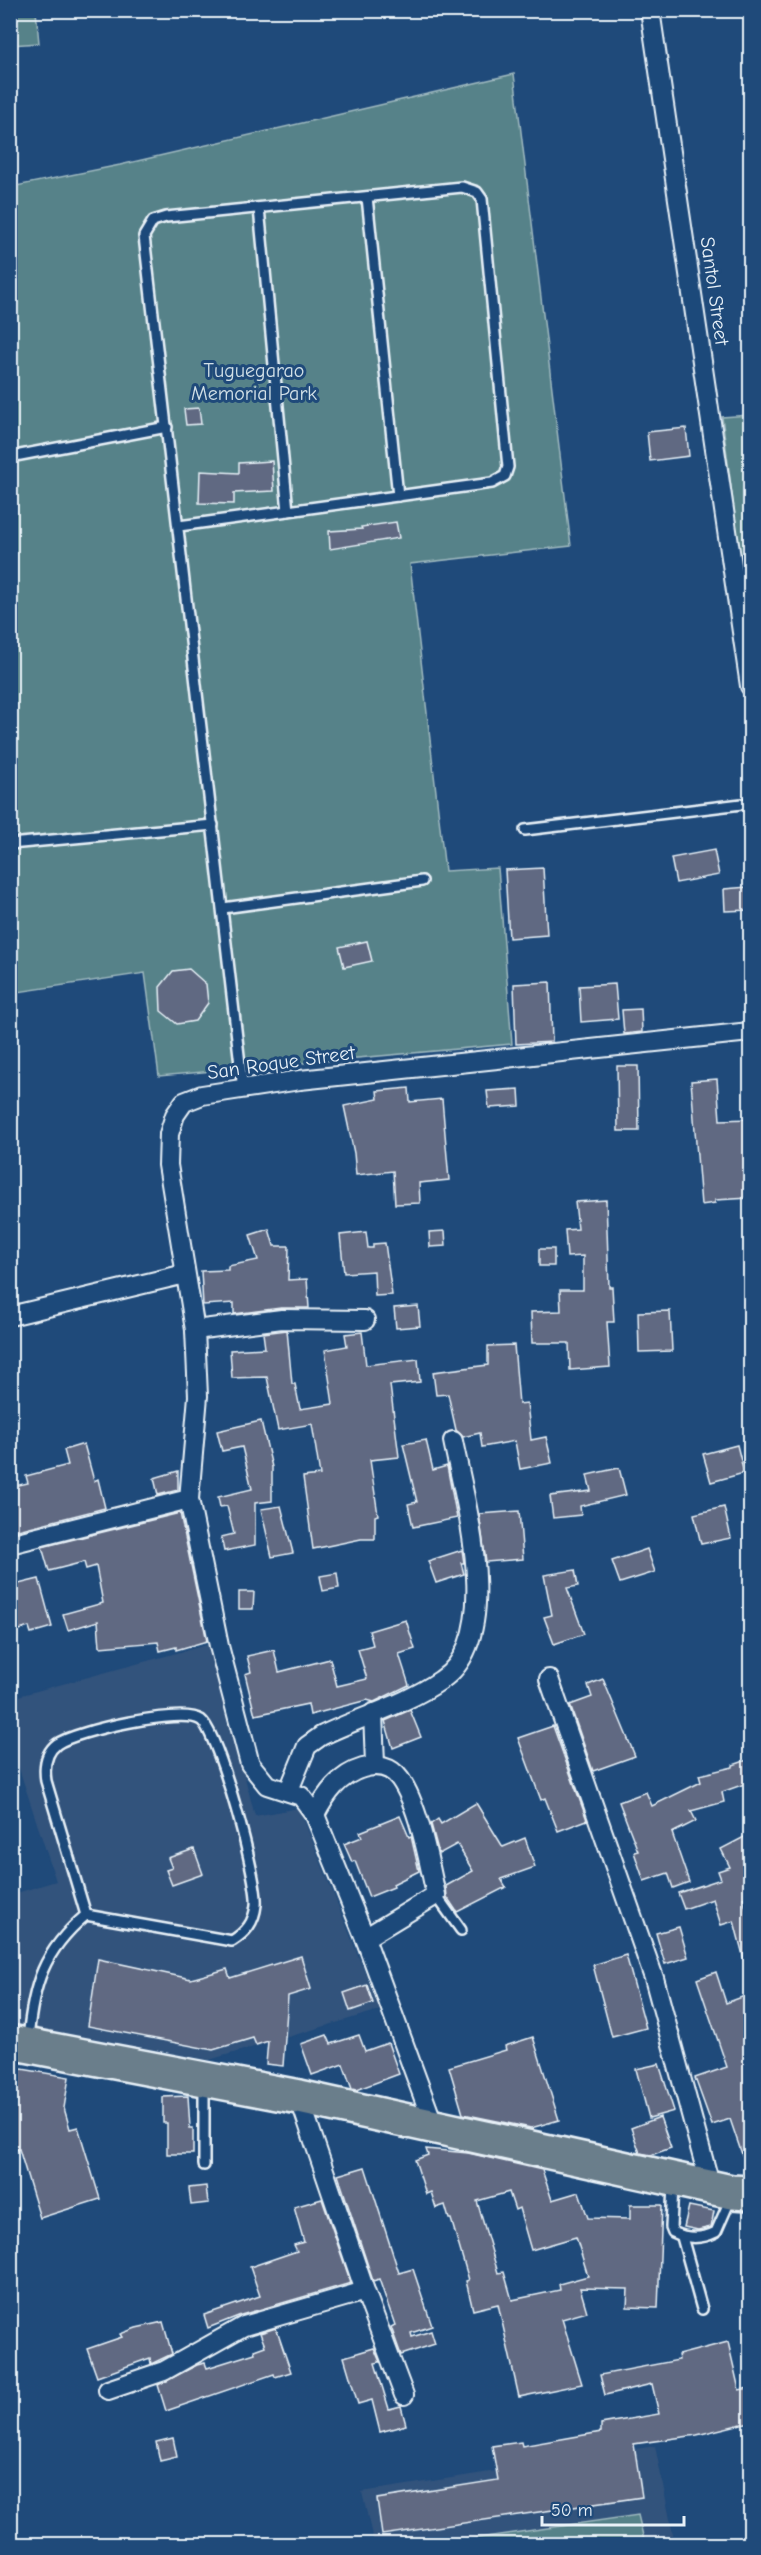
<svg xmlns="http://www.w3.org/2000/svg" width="761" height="2555" viewBox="0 0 761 2555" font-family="'Comic Neue',sans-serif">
  <rect width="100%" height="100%" fill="#1f4a7a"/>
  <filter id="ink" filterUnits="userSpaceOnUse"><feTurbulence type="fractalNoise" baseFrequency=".0167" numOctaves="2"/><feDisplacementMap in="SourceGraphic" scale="12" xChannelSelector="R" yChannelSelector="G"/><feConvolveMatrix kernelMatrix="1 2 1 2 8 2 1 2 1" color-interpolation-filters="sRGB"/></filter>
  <g filter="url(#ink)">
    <!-- built -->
    <g fill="#32537c">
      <polygon points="210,1644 255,1816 299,1808 380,2010 209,2060 12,2025 10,1895 56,1881 11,1744 11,1698"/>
      <polygon points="655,2446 675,2544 374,2544 362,2492"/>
    </g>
    <!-- green -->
    <g fill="#578289" stroke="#a0bac0" stroke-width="1.5">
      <polygon points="11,10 36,11 39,43 11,45"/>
      <polygon points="514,74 571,546 410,564 445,871 498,868 512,1044 159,1076 145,973 11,993 11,187 120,165"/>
      <polygon points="750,415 750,632 722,417"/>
      <polygon points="638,2515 645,2544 473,2544 472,2539"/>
    </g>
    <!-- building -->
    <g fill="#606982" stroke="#e8f1f8" stroke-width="1.5" fill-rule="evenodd">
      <polygon points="199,408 201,424 186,425 184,409"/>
      <polygon points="686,428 689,456 650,461 647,432"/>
      <polygon points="272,461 274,491 234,493 234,504 199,503 200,471 239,473 239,463"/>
      <polygon points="396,522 399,538 330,549 329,531 362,529 361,527"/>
      <polygon points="714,850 719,875 676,883 671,858"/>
      <polygon points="543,868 547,935 509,938 505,870"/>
      <polygon points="748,887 749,910 725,911 724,889"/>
      <polygon points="367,941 372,961 344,967 339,947"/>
      <polygon points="189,969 206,984 208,1003 195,1021 177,1024 161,1011 160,987 173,971"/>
      <polygon points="550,982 552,1042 516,1044 514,984"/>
      <polygon points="615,984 618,1019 581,1022 579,986"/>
      <polygon points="641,1009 642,1032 624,1034 622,1010"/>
      <polygon points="617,1066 638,1066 639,1131 618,1131"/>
      <polygon points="717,1079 720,1120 750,1119 750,1198 715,1200 715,1203 701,1205 691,1081"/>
      <polygon points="409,1088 410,1102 442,1099 449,1180 419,1183 420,1203 395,1204 393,1171 356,1175 354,1153 344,1106 378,1099 377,1091"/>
      <polygon points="519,1089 520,1106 489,1108 487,1091"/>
      <polygon points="606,1200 609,1287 612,1287 614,1322 607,1322 610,1367 570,1370 569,1343 532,1343 531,1312 561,1311 560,1290 583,1290 583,1256 567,1257 565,1230 578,1229 575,1202"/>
      <polygon points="269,1229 274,1246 289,1246 288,1280 307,1279 309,1308 281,1308 234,1314 234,1303 203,1305 201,1271 228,1270 228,1266 258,1260 250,1235"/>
      <polygon points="445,1231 446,1246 430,1247 429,1232"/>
      <polygon points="366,1232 368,1248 373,1248 373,1244 385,1243 392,1295 375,1296 374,1271 344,1273 340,1235"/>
      <rect x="539" y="1249" width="15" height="17"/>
      <polygon points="418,1306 420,1326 396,1328 394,1308"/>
      <polygon points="670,1311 672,1351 639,1352 638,1312"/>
      <polygon points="287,1330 292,1384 295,1384 300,1409 333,1404 325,1350 347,1346 345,1334 362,1332 366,1365 418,1359 420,1382 390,1385 399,1457 370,1460 378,1515 375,1516 375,1539 361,1539 313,1549 303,1477 320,1475 312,1424 278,1430 267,1377 232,1378 230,1350 265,1348 263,1333"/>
      <polygon points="514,1345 519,1404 527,1403 531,1440 546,1437 552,1463 520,1469 515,1441 482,1447 480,1433 463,1437 456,1430 448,1394 436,1395 433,1372 488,1365 488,1346"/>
      <polygon points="261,1421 272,1467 272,1501 255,1503 255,1545 224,1551 221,1537 234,1534 227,1506 220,1507 218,1497 252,1489 242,1447 222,1451 217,1431"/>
      <polygon points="426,1440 433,1470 447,1466 457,1518 413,1527 408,1504 417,1502 403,1444"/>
      <polygon points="84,1444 94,1481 98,1479 105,1508 10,1532 10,1487 28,1483 26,1476 68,1465 64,1450"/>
      <polygon points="737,1445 744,1473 711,1482 703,1454"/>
      <polygon points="619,1468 626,1495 580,1506 581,1515 553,1518 550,1496 591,1491 587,1475"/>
      <polygon points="178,1471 178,1490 158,1495 154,1478"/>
      <polygon points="281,1506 293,1553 272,1557 261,1509"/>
      <polygon points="724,1507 731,1538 701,1544 694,1514"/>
      <polygon points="519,1511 523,1559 486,1562 479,1514"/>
      <polygon points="180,1513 207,1641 176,1650 176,1647 160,1651 158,1642 100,1647 98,1621 68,1630 63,1614 103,1603 96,1566 86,1569 84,1562 49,1571 42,1547"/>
      <polygon points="647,1549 655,1572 620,1583 612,1561"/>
      <polygon points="462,1550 464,1563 461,1563 464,1574 436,1583 428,1561"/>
      <polygon points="575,1570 578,1586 567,1588 584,1634 554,1644 544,1617 552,1615 544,1575"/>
      <polygon points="337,1573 339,1588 323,1591 320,1576"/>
      <polygon points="39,1579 52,1627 31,1633 29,1627 10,1633 10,1586"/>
      <polygon points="239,1592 254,1592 253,1609 239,1609"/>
      <polygon points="406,1620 415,1649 399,1654 409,1685 374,1702 367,1700 310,1715 308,1704 255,1715 245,1674 251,1672 247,1656 274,1650 279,1672 330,1659 337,1686 367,1679 358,1649 373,1645 369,1631"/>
      <polygon points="603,1679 635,1756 593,1771 570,1705 592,1697 588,1685"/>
      <polygon points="410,1710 421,1737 393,1748 385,1721"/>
      <polygon points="553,1726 587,1820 558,1831 545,1798 541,1800 518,1738"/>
      <polygon points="750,1759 750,1782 722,1792 724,1802 691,1811 696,1821 672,1833 689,1882 673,1888 668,1873 644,1881 634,1852 638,1851 619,1802 646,1792 652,1806 701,1782 699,1775 733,1767 733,1765"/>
      <polygon points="476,1803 503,1847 525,1838 535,1867 501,1879 506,1887 457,1912 447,1897 446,1886 473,1871 457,1844 439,1854 431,1824 438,1819 441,1824"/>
      <polygon points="400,1816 409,1837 411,1836 419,1871 393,1884 394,1887 369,1897 355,1861 352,1862 344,1844 362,1837 360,1832"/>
      <polygon points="750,1834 750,1895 743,1898 750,1921 750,1962 745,1963 734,1921 721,1925 713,1899 684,1909 678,1893 721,1879 718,1871 730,1867 721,1849"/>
      <polygon points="194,1849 203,1874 172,1885 166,1870 172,1868 168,1858"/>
      <polygon points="679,1927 688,1957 665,1964 656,1933"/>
      <polygon points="626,1955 646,2028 612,2037 593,1965"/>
      <polygon points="301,1956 311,1989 288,1996 283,2066 266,2064 268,2041 256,2045 253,2038 213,2050 88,2026 98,1959 191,1979 227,1969 230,1978"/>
      <polygon points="716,1972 726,2003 750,1994 750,2172 748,2172 730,2119 712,2125 695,2078 727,2067 697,1979"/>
      <polygon points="367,1985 373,2003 350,2011 344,1993"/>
      <polygon points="327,2035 331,2044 359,2035 365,2051 388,2043 399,2074 356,2090 352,2089 343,2064 312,2075 301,2044"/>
      <polygon points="533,2037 559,2120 531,2128 463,2114 449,2067 506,2050 505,2046"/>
      <polygon points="659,2064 674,2111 649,2118 636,2069"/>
      <polygon points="16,2068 69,2077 64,2108 70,2129 78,2127 100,2199 40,2218 19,2149 10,2152 10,2084 13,2083"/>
      <polygon points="188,2096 190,2128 193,2128 193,2154 167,2154 167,2123 163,2123 163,2097"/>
      <polygon points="660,2117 671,2148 651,2155 640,2153 631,2128"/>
      <path d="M426,2149L468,2153L542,2170L552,2200L579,2192L588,2218L630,2219V2205H662L658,2308L627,2307L628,2289L580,2288L587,2312L562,2319L582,2384L519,2397L498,2304L473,2310L466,2281L469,2280L451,2219H449L445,2205L436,2208L431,2192L426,2194L415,2160L428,2155ZM509,2192L515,2210L519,2208L531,2250L576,2237L588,2276L559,2284L560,2290L512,2300L504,2272L498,2273L477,2201Z"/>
      <polygon points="365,2167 399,2273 413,2269 432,2326 411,2333 412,2337 431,2331 435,2344 401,2355 391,2327 395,2325 379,2279 373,2281 338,2175"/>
      <polygon points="206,2186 208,2203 191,2205 189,2188"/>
      <polygon points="322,2199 351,2283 241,2315 208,2328 204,2315 260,2296 250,2267 297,2251 294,2245 304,2242 294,2207"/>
      <polygon points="689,2206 714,2211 711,2227 698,2230 684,2227"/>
      <polygon points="163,2322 172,2354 151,2364 150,2358 97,2377 87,2349 122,2337 120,2334 136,2328"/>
      <polygon points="276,2328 291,2372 275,2377 274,2374 166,2411 158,2385 197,2365 205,2363 207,2368 255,2353 254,2350 265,2346 260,2333"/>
      <polygon points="728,2342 739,2390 750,2388 750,2422 697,2435 634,2444 642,2497 382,2535 377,2499 498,2480 492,2446 521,2442 522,2446 601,2432 601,2424 659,2414 652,2384 605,2395 600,2375 679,2360 678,2355"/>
      <polygon points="374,2348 380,2362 375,2363 389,2409 401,2406 406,2425 380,2432 372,2400 358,2404 344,2357"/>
      <polygon points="173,2438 177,2457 160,2461 156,2442"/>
    </g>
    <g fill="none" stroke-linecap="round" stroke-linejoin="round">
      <defs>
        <g id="lane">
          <polyline points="367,197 398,496"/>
          <polyline points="259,208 288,511"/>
          <polyline points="10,457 167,427"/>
          <polyline points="179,526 492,483 505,476 508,467 482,199 477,192 462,187 166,217 153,221 144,236 243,1090"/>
          <polyline points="525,830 750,803"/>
          <polyline points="10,844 213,825"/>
          <polyline points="223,908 422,881"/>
          <polyline points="436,1895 461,1930"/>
          <path d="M28,2039C33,1985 43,1951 86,1915L232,1941C246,1932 254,1923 256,1905C259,1882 218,1732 201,1720C183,1707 75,1731 57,1744C45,1753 44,1768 46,1781L86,1915"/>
          <polyline points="204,2165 204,2086"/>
          <path d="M673,2185L671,2227L673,2232C687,2239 702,2239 716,2232L731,2198"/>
          <polyline points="682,2237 702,2309"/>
        </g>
        <g id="street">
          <polyline points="650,10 750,686"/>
          <polyline points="10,1316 185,1274"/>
          <polyline points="195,1330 282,1319 365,1320"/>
          <polyline points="10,1544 189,1499"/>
          <polyline points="549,1679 654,1978 711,2188"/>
          <polyline points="373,1713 375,1764"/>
          <path d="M289,1790L307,1746L321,1736C360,1717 405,1705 441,1680C505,1638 465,1502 453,1441"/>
          <path d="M315,1815C326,1794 339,1775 363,1768C377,1764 391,1766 400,1779C419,1806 429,1863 436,1895L365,1938"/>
          <polyline points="299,2097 365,2291 404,2395"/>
          <polyline points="434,2126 365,1938 315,1815 301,1796 267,1785 250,1764 219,1646 189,1499 198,1396 195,1330 168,1165 169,1134 175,1115 184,1102 202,1095 300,1080 750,1032"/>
          <polyline points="108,2390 164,2371 244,2326 365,2291"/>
        </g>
        <polyline id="highway" points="10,2042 299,2097 732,2192 750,2193"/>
      </defs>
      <!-- lane casing -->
      <use href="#lane" stroke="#e8f1f8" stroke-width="14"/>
      <!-- street casing -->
      <use href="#street" stroke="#e8f1f8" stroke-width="22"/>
      <!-- highway casing -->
      <use href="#highway" stroke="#e8f1f8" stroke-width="38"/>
      <!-- lane -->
      <use href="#lane" stroke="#1f4a7a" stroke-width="9"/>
      <!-- street -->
      <use href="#street" stroke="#1f4a7a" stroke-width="18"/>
      <!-- highway -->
      <use href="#highway" stroke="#6b7e8b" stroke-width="33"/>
    </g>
  </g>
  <g text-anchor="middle" stroke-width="6" stroke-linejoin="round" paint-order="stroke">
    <!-- street labels -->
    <g font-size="20" fill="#e8f1f8" stroke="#1f4a7a">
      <text transform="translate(715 291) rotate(82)" y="7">Santol Street</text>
      <text transform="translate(281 1062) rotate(-8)" y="7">San Roque Street</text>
    </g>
    <!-- park labels -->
    <g font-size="20" fill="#d2e0e7" stroke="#1f4a7a">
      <text x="254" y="377">Tuguegarao<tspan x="254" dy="23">Memorial Park</tspan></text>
    </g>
  </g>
  <!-- margin -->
  <rect width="761" height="2555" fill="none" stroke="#1f4a7a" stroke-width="36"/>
  <rect x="18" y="18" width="725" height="2519" fill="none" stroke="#e8f1f8" stroke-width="2" filter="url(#ink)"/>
  <!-- scale -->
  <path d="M542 2516v9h142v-9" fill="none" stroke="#e8f1f8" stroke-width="3"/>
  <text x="551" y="2516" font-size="18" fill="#e8f1f8" stroke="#1f4a7a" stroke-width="4.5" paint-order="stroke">50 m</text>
</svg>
